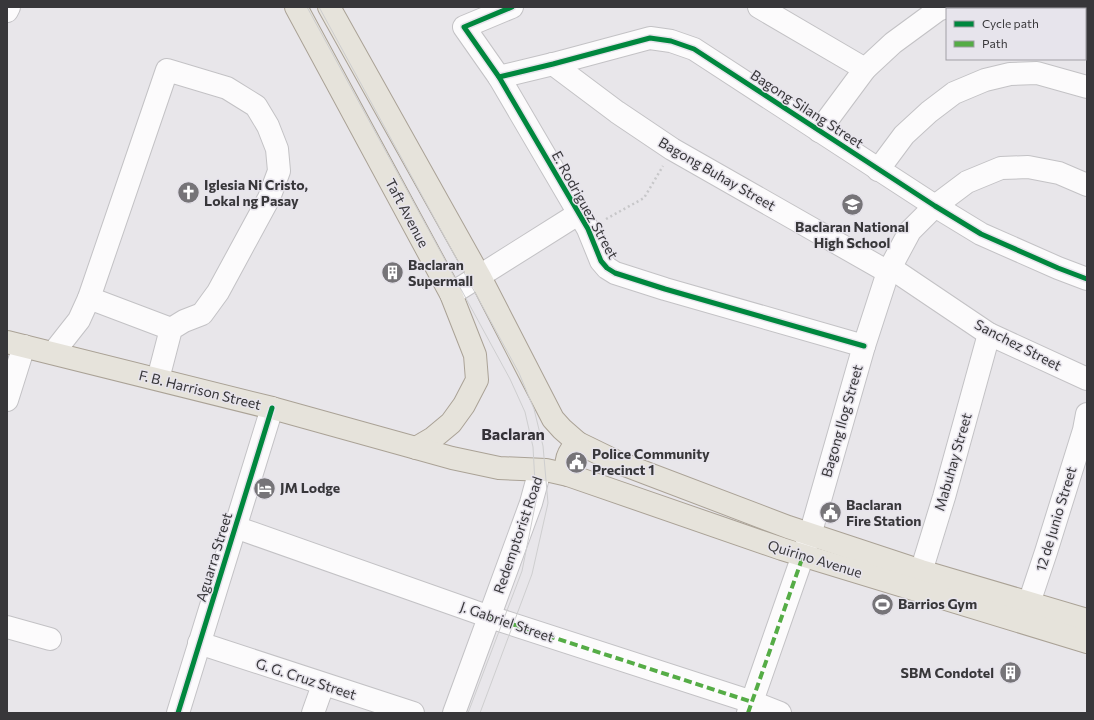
<svg xmlns="http://www.w3.org/2000/svg" width="1094" height="720" viewBox="0 0 1094 720" font-family="Commissioner,sans-serif">
  <rect width="100%" height="100%" fill="#e8e6ea"/>
  <g fill="none" stroke-linecap="round" stroke-linejoin="round">
    <defs>
      <g id="minor">
        <polyline points="512,7 464,27 499,77 588,229 601,261 607,268 615,273 665,289 864,346"/>
        <polyline points="759,7 865,69"/>
        <polyline points="7,11 9,7"/>
        <polyline points="553,64 617,112 672,149 888,272"/>
        <polyline points="499,77 553,64 650,38 671,41 694,49 935,206 981,234 1058,268 1087,279"/>
        <polyline points="819,131 865,69 893,43 938,10 946,7"/>
        <polyline points="878,170 904,135 929,112 954,93 985,80 1010,74 1037,73 1087,87"/>
        <polyline points="891,268 989,334 1087,379"/>
        <polyline points="451,294 578,214"/>
        <polyline points="89,298 171,329"/>
        <polyline points="53,353 79,320 89,298 167,70 227,88 256,106 268,126 277,149 279,171 269,198 218,292 202,314 184,321 171,329 158,379"/>
        <polyline points="7,400 24,346"/>
        <polyline points="235,527 490,617 752,702 780,713"/>
        <polyline points="916,588 944,497 989,334"/>
        <polyline points="1023,621 1046,552 1084,430 1087,414"/>
        <polyline points="7,627 50,639"/>
        <polyline points="199,643 413,713"/>
        <polyline points="178,713 272,408"/>
        <polyline points="313,713 323,685"/>
        <polyline points="454,713 531,503 540,470"/>
        <polyline points="748,713 810,535 864,346 888,272 910,231 935,206 967,182 1001,168 1028,167 1059,173 1087,185"/>
      </g>
      <g id="major">
        <polyline points="296,7 451,294 475,355 477,380 464,405 451,423 433,438 416,448"/>
        <polyline points="329,7 480,277 553,419 562,429 578,443 617,462 788,527 921,571 1087,620"/>
        <polyline points="7,342 272,408 452,458 499,468 546,470 568,475 782,549 1087,642"/>
        <path d="M568,475C564,461 567,452 578,443"/>
      </g>
    </defs>
    <!-- minor casing -->
    <use href="#minor" stroke="#c3c2c5" stroke-width="24"/>
    <!-- major casing -->
    <use href="#major" stroke="#aaa296" stroke-width="24"/>
    <!-- path -->
    <polyline stroke="#c7c7c9" stroke-width="2.5" stroke-dasharray="2 3" stroke-linecap="butt" points="606,219 644,198 663,166"/>
    <!-- minor -->
    <use href="#minor" stroke="#fcfbfc" stroke-width="22"/>
    <!-- major -->
    <use href="#major" stroke="#e6e3db" stroke-width="22"/>
    <!-- tram -->
    <g stroke="#cececf" stroke-width="1">
      <polyline points="307,7 510,379 525,412 533,447 536,501 522,571 468,713"/>
      <polyline points="319,7 519,373 534,409 543,446 548,503 532,574 480,713"/>
    </g>
    <!-- quiet -->
    <g stroke="#55ac46" stroke-width="4" stroke-dasharray="8 4" stroke-linecap="butt">
      <polyline points="490,617 752,702"/>
      <polyline points="748,713 803,556"/>
    </g>
    <defs>
      <g id="cycleway">
        <polyline points="512,7 464,27 499,77 588,229 601,261 607,268 615,273 665,289 864,346"/>
        <polyline points="499,77 553,64 650,38 671,41 694,49 935,206 981,234 1058,268 1087,279"/>
        <polyline points="178,713 272,408"/>
      </g>
    </defs>
    <!-- cycleway casing -->
    <use href="#cycleway" stroke="#e7e4ec" stroke-width="8"/>
    <!-- cycleway -->
    <use href="#cycleway" stroke="#00873e" stroke-width="5"/>
  </g>
  <!-- icons -->
  <defs>
    <symbol id="church-disc" viewBox="-11 -11 22 22"><circle r="9.5" fill="#767478" stroke="#e7e4ec"/><path d="M-1.2-6h2.4v3.5h3.3v2.4h-3.3V6h-2.4V-.1h-3.3v-2.4h3.3Z" fill="#fff"/></symbol>
    <symbol id="school-disc" viewBox="-11 -11 22 22"><circle r="9.5" fill="#767478" stroke="#e7e4ec"/><path d="M0-5L7-2L0 1L-7-2ZM-4 1L0 2.5L4 1V4Q0 6-4 4Z" fill="#fff"/></symbol>
    <symbol id="building-disc" viewBox="-11 -11 22 22"><circle r="9.5" fill="#767478" stroke="#e7e4ec"/><path d="M-4-6H4V6H1V3H-1V6H-4ZM-2.5-4.3h1.7v1.8h-1.7ZM.8-4.3h1.7v1.8H.8ZM-2.5-1h1.7V.8h-1.7ZM.8-1h1.7V.8H.8Z" fill="#fff"/></symbol>
    <symbol id="civic-disc" viewBox="-11 -11 22 22"><circle r="9.5" fill="#767478" stroke="#e7e4ec"/><path d="M-.6-6.5H3V-4.5H.6V-3L4-1V1h2V6H-6V1h2V-1L-.6-3ZM-1.2 2.5V6h2.4V2.5Z" fill="#fff"/></symbol>
    <symbol id="hotel-disc" viewBox="-11 -11 22 22"><circle r="9.5" fill="#767478" stroke="#e7e4ec"/><path d="M-6-4.5h1.5V1H6V5H4.5V3h-9V5H-6ZM-4 0a1.8 1.8 0 1 1 3.6 0ZM.5 0V-2.5h3Q6-2.5 6 0Z" fill="#fff"/></symbol>
    <symbol id="stadium-disc" viewBox="-11 -11 22 22"><circle r="9.5" fill="#767478" stroke="#e7e4ec"/><path d="M0-5a6.5 5 0 1 0 0 10a6.5 5 0 1 0 0-10ZM-3.5-1.8h7v3.6h-7Z" fill="#fff"/></symbol>
  </defs>
  <g fill-rule="evenodd">
    <use href="#church-disc" x="176" y="180" width="25" height="25"/>
    <use href="#school-disc" x="840" y="192" width="25" height="25"/>
    <use href="#building-disc" x="380" y="260" width="25" height="25"/>
    <use href="#civic-disc" x="564" y="450" width="25" height="25"/>
    <use href="#hotel-disc" x="252" y="476" width="25" height="25"/>
    <use href="#civic-disc" x="818" y="500" width="25" height="25"/>
    <use href="#stadium-disc" x="870" y="592" width="25" height="25"/>
    <use href="#building-disc" x="998" y="660" width="25" height="25"/>
  </g>
  <g text-anchor="middle" stroke-width="3" stroke-linejoin="round" paint-order="stroke">
    <!-- street labels -->
    <g font-size="14" fill="#38373a" stroke="#e7e4ec">
      <text transform="translate(807 109) rotate(33)" y="5">Bagong Silang Street</text>
      <text transform="translate(717 174) rotate(30)" y="5">Bagong Buhay Street</text>
      <text transform="translate(585 205) rotate(61)" y="5">E. Rodriguez Street</text>
      <text transform="translate(407 213) rotate(62)" y="5">Taft Avenue</text>
      <text transform="translate(1018 345) rotate(27)" y="5">Sanchez Street</text>
      <text transform="translate(200 390) rotate(14)" y="5">F. B. Harrison Street</text>
      <text transform="translate(842 421) rotate(-74)" y="5">Bagong Ilog Street</text>
      <text transform="translate(953 462) rotate(-74)" y="5">Mabuhay Street</text>
      <text transform="translate(1056 519) rotate(-73)" y="5">12 de Junio Street</text>
      <text transform="translate(518 535) rotate(-71)" y="5">Redemptorist Road</text>
      <text transform="translate(214 557) rotate(-73)" y="5">Aguarra Street</text>
      <text transform="translate(815 559) rotate(17)" y="5">Quirino Avenue</text>
      <text transform="translate(507 622) rotate(19)" y="5">J. Gabriel Street</text>
      <text transform="translate(306 679) rotate(18)" y="5">G. G. Cruz Street</text>
    </g>
    <!-- poi labels -->
    <g font-size="14" font-weight="bold" fill="#38373a" stroke="#e7e4ec" text-anchor="start">
      <text x="204" y="190">Iglesia Ni Cristo,<tspan x="204" dy="16">Lokal ng Pasay</tspan></text>
      <text x="852" y="232" text-anchor="middle">Baclaran National<tspan x="852" dy="16">High School</tspan></text>
      <text x="408" y="270">Baclaran<tspan x="408" dy="16">Supermall</tspan></text>
      <text x="592" y="459">Police Community<tspan x="592" dy="16">Precinct 1</tspan></text>
      <text x="280" y="493">JM Lodge</text>
      <text x="846" y="510">Baclaran<tspan x="846" dy="16">Fire Station</tspan></text>
      <text x="898" y="609">Barrios Gym</text>
      <text x="994" y="678" text-anchor="end">SBM Condotel</text>
    </g>
    <!-- quarter labels -->
    <g font-size="16" font-weight="bold" fill="#343137" stroke="#e7e4ec">
      <text x="513" y="440">Baclaran</text>
    </g>
  </g>
  <!-- border -->
  <rect width="1094" height="720" fill="none" stroke="#38373a" stroke-width="16"/>
  <!-- legend -->
  <rect x="946" y="8" width="140" height="52" fill="#e7e4ec" stroke="#a19fa5"/>
  <rect x="954" y="21" width="20" height="6" fill="#00873e" stroke="#a19fa5"/>
  <text x="982" y="28" font-size="12" fill="#38373a">Cycle path</text>
  <rect x="954" y="41" width="20" height="6" fill="#55ac46" stroke="#a19fa5"/>
  <text x="982" y="48" font-size="12" fill="#38373a">Path</text>
</svg>
